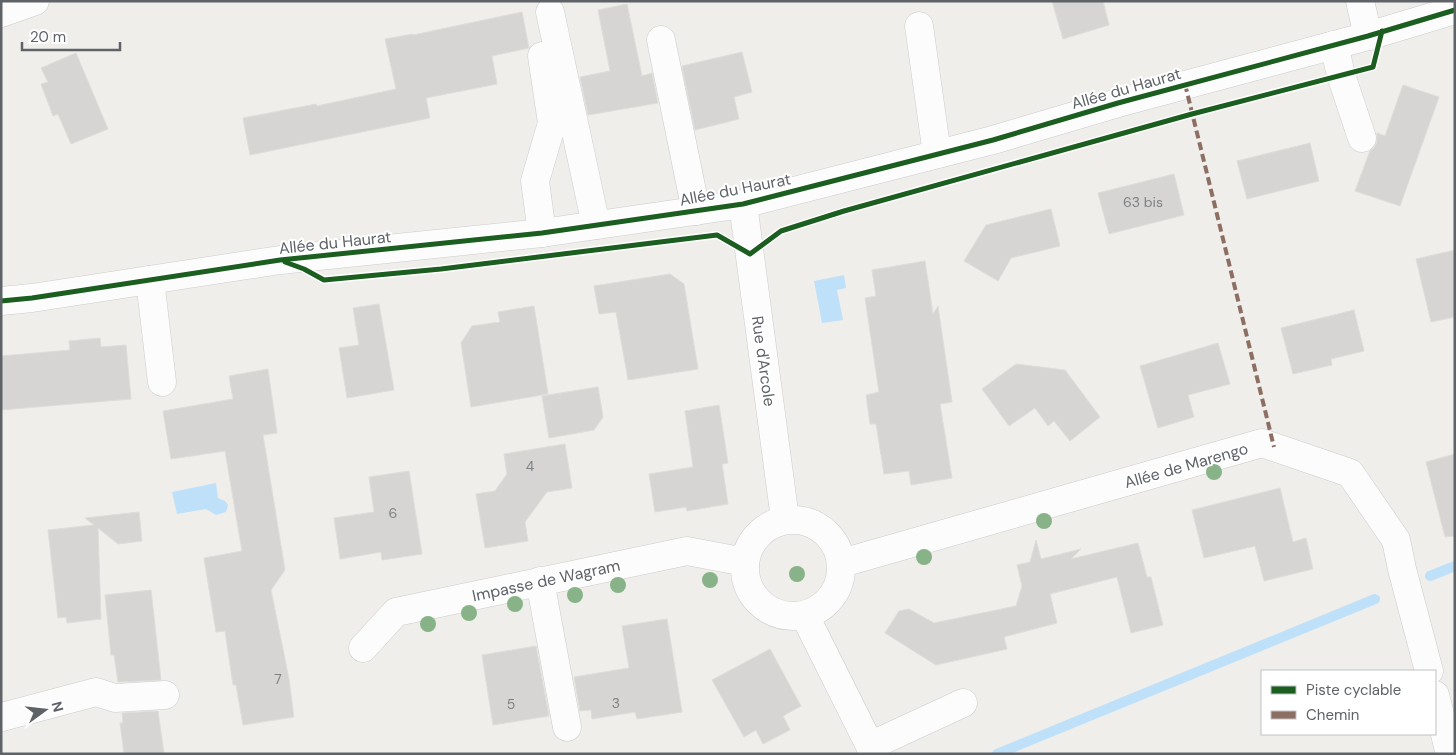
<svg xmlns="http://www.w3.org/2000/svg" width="1456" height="755" viewBox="0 0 1456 755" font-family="'DM Sans',sans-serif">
  <rect width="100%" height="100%" fill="#efeeea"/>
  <!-- water -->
  <g fill="#bfe0f9">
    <polygon points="844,275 846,288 837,290 843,320 822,323 814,281"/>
    <polygon points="216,483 218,498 225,501 228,505 226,512 216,515 206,509 177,514 172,492"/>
  </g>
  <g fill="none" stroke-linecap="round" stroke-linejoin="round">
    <!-- stream -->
    <g stroke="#bfe0f9" stroke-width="10">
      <polyline points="1430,576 1455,566"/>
      <polyline points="997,754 1375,599"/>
    </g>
  </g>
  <!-- building -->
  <g fill="#d6d5d3" stroke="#deddd9">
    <polygon points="1052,1 1103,1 1109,25 1063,39"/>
    <polygon points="627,4 642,76 652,73 658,103 588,115 580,77 610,71 598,10"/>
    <polygon points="522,12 529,48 492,56 497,84 426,98 430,118 250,155 243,118 316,104 317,106 396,89 385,39 413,34 413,35"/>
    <polygon points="742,52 752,92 734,97 739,119 695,130 682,66"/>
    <polygon points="76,53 108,129 71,144 58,114 53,116 41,84 48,82 41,68"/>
    <polygon points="1403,85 1439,97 1400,206 1355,191 1370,151 1374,148 1377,142 1377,133 1385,136"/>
    <polygon points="1310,143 1319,181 1247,199 1237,161"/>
    <polygon points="1174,174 1184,215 1109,234 1098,193"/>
    <polygon points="1051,209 1060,246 1011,258 998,281 964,261 986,225"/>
    <polygon points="1455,250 1455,317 1431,322 1416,259"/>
    <polygon points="925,261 933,314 938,306 952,402 940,404 952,478 911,485 909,471 884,474 876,424 870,424 866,395 879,392 865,298 876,296 872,270"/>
    <polygon points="670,274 684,284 698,369 628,380 616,312 599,314 594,286"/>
    <polygon points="379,304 394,390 347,398 339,348 359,345 353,308"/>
    <polygon points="534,306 548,394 471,407 461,343 472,326 500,322 498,312"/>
    <polygon points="1354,310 1364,351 1331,359 1332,365 1293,374 1281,328"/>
    <polygon points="100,338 101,347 126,345 131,399 1,410 1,356 70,350 69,341"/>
    <polygon points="1218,343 1230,384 1188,395 1194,417 1158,428 1140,366"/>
    <polygon points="1016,364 1065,370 1100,417 1070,441 1054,421 1048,426 1035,408 1009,426 982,389"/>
    <polygon points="268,369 277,433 263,435 285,570 271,590 289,679 294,717 243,725 236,685 233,685 225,631 216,632 204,558 242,551 225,451 171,459 163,411 233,399 229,376"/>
    <polygon points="598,387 603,417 594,430 549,438 542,396"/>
    <polygon points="719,405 728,463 722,464 728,504 687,511 686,507 655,512 649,474 693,467 685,411"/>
    <polygon points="565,444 572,488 547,492 525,522 528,541 485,548 476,494 495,491 507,474 504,454"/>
    <polygon points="1455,454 1455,536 1445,537 1426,462"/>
    <polygon points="409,471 422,554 382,560 381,552 340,559 334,518 374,512 369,477"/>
    <polygon points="1280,488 1293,542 1306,538 1313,569 1264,581 1255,546 1204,558 1192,510"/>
    <polygon points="139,512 142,541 118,544 98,528 101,619 67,623 66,617 58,618 48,530 94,525 85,518"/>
    <polygon points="1036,540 1041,559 1081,549 1071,559 1138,543 1147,577 1151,577 1163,625 1131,633 1117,577 1050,594 1057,623 1004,637 1007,649 936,665 885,633 899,611 909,609 934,623 1016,606 1022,586 1017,565 1030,562"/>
    <polygon points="151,590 161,680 118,682 114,655 111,655 105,595"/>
    <polygon points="667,619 682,712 637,719 635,712 592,719 591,710 580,711 574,677 629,668 622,626"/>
    <polygon points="536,646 549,716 493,725 482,655"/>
    <polygon points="770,649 801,706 783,716 790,730 763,744 756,730 744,737 712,680"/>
    <polygon points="158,711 164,754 124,754 120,723 123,723 122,713"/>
  </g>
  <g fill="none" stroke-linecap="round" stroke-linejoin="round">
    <defs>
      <g id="minor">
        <polyline points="1360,1 1368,36"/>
        <polyline points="550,12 596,225"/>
        <polyline points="1,13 35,1"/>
        <polyline points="919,26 937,154"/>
        <polyline points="661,40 696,211"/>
        <polyline points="1334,45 1341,75 1362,138"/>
        <polyline points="542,56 552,123 535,181 542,233"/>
        <polyline points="743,204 785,519"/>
        <polyline points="150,280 162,382"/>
        <polyline points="1,301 32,298 280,260 542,233 743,204 993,140 1118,103 1368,36 1455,10"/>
        <circle cx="793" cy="568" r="48"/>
        <polyline points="842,563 1262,443 1350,473 1396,540 1402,569 1429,671"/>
        <polyline points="540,581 567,727"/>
        <polyline points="805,616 874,754"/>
        <polyline points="363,648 396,612 687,551 745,562"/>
        <polyline points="1435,695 1450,754"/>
        <polyline points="2,717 96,692 115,698 165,695"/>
        <polyline points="870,746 963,703"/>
      </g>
    </defs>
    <!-- minor casing -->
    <use href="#minor" stroke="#cbcccc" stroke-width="29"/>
    <!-- minor -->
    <use href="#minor" stroke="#fdfcfc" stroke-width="28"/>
    <!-- quiet -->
    <polyline stroke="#8d6e63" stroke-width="4" stroke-dasharray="8 4" stroke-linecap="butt" points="1185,84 1274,447"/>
    <defs>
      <g id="cycleway">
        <polyline points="285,262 304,269 324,280 441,269 717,235 750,254 781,231 844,211 1192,114 1373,67 1382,31"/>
        <polyline points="1,301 32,298 280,260 542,233 743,204 993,140 1118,103 1368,36 1455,10"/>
      </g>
    </defs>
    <!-- cycleway casing -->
    <use href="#cycleway" stroke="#fff" stroke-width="8"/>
    <!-- cycleway -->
    <use href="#cycleway" stroke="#1b5e20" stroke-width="5"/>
  </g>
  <!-- trees -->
  <g fill="#88b388">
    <circle cx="1214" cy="472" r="8"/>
    <circle cx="1044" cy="521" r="8"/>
    <circle cx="924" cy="557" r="8"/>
    <circle cx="797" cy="574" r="8"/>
    <circle cx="710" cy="580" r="8"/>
    <circle cx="618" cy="585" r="8"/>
    <circle cx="575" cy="595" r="8"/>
    <circle cx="515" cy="604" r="8"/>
    <circle cx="469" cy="613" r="8"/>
    <circle cx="428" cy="624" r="8"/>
  </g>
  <g text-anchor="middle" stroke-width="4" stroke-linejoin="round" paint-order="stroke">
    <!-- number labels -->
    <g font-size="14" fill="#7e8184">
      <text x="1143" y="207">63 bis</text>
      <text x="530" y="471">4</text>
      <text x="393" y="518">6</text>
      <text x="278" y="684">7</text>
      <text x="616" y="708">3</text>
      <text x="511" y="709">5</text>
    </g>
    <!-- street labels -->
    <g font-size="16" fill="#5f6368" stroke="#fff">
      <text transform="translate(1126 88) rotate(-16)" y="6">Allée du Haurat</text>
      <text transform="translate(735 189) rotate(-11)" y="6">Allée du Haurat</text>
      <text transform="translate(335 242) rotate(-6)" y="6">Allée du Haurat</text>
      <text transform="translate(764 361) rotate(82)" y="6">Rue d'Arcole</text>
      <text transform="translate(1186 465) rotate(-16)" y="6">Allée de Marengo</text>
      <text transform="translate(546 580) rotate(-12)" y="6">Impasse de Wagram</text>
    </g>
  </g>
  <!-- border -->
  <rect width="1456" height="755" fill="none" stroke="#5f6368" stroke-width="5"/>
  <!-- legend -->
  <rect x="1261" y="670" width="175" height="65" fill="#ffffff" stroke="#bfc1c3"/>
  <rect x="1271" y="686" width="25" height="8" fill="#1b5e20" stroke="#bfc1c3"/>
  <text x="1306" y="695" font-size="15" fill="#5f6368">Piste cyclable</text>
  <rect x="1271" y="711" width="25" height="8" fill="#8d6e63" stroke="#bfc1c3"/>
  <text x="1306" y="720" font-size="15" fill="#5f6368">Chemin</text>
  <!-- north arrow -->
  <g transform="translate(45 710) rotate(75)" stroke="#ffffff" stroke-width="4" paint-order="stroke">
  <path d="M0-4L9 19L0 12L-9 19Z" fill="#5f6368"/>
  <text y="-8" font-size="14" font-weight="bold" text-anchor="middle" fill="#5f6368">N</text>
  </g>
  <!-- scale -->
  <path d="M22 42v8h98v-8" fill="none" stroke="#5f6368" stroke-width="2.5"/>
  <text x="30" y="42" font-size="15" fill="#5f6368" stroke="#ffffff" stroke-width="4" paint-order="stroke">20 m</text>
</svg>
